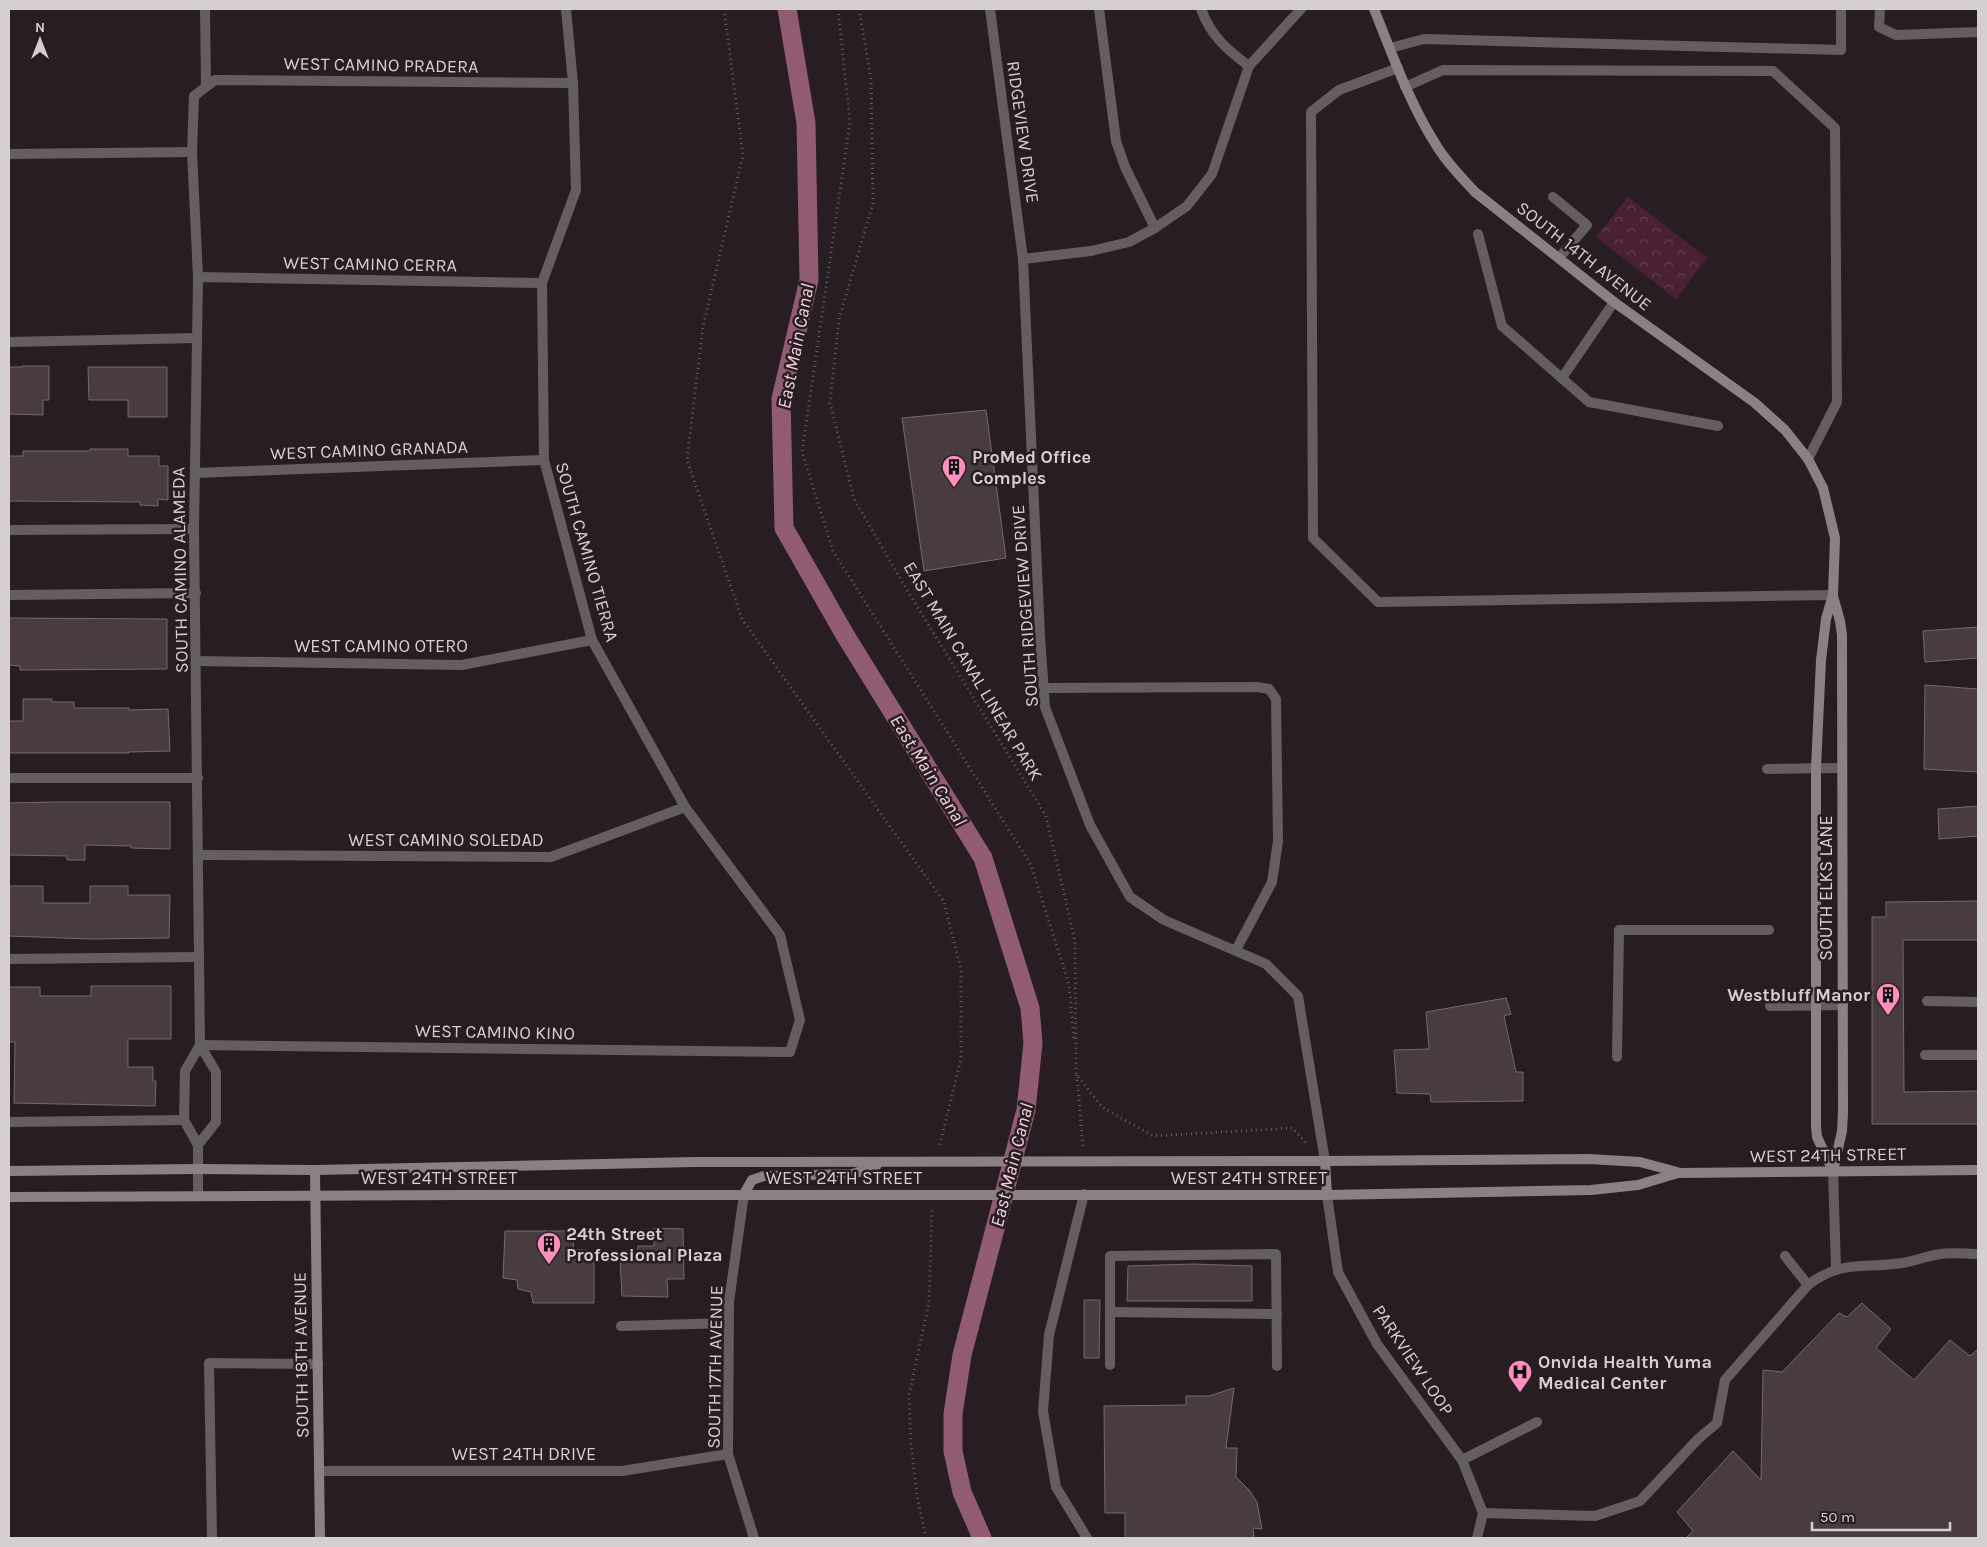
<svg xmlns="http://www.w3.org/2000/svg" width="1987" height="1547" viewBox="0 0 1987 1547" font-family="Karla,sans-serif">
  <defs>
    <pattern id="forest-crowns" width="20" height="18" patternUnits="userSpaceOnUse" patternTransform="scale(1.25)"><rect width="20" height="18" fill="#4a2134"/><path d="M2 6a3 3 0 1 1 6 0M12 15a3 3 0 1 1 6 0" fill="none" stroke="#634050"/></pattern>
  </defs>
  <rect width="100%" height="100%" fill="#281d22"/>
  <!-- forest -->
  <polygon fill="url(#forest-crowns)" points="1628,197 1707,258 1676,299 1596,237"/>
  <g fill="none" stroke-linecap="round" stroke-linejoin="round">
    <!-- canal -->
    <polyline stroke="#915c73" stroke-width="19" points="787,9 806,123 809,280 781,399 784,528 845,635 983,858 1030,1008 1033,1043 1026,1110 962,1355 953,1414 953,1451 962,1492 982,1538"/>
  </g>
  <!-- building -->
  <g fill="#493c41" stroke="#76686d">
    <polygon points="22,366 49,366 49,400 43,400 43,415 9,414 9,367 22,367"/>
    <polygon points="88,367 167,367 167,417 128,417 128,400 89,400"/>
    <polygon points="986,410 1006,558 924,571 902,418"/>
    <polygon points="90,449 128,449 128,456 159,456 159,466 168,466 168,500 158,499 158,506 140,505 140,502 9,501 9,456 23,456 23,451 90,451"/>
    <polygon points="9,618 167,619 167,669 20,670 20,666 9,665"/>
    <polygon points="1978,627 1978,658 1925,662 1923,631"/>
    <polygon points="1925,685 1978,689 1978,772 1924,769"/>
    <polygon points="23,699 52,699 52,702 74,702 74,708 129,708 129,710 168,709 170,751 129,752 129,753 9,753 9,721 23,721"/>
    <polygon points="53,802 170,802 170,849 131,848 131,846 85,845 85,860 67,860 67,856 9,855 9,803"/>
    <polygon points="1978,806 1978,836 1939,839 1938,809"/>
    <polygon points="9,886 43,886 43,903 90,903 90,886 128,886 128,895 170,895 169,938 90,939 9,936"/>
    <polygon points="1978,901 1978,940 1903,940 1904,1092 1978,1091 1978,1124 1872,1124 1872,917 1886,917 1886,902"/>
    <polygon points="91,986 171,986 171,1039 128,1039 128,1067 153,1067 153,1081 156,1081 155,1106 14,1103 15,1042 9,1042 9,987 40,987 40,996 91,996"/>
    <polygon points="1506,998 1511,1014 1504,1016 1516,1072 1523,1072 1523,1101 1431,1102 1430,1094 1397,1093 1394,1050 1429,1049 1426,1012"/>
    <polygon points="654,1228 683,1229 684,1279 667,1279 668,1297 622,1296 620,1260 637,1261 638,1246 654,1246"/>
    <polygon points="505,1231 572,1231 574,1249 594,1251 594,1303 533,1303 531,1292 518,1289 517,1280 503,1278"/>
    <polygon points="1193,1264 1252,1266 1252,1301 1127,1301 1128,1266"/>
    <polygon points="1084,1300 1100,1300 1099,1358 1084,1358"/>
    <polygon points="1862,1303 1891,1329 1876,1348 1914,1380 1950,1340 1970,1356 1978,1349 1978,1538 1686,1538 1693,1531 1677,1512 1733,1451 1761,1480 1763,1370 1782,1372 1839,1313 1847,1317"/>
    <polygon points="1234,1388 1226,1448 1237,1448 1236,1477 1249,1490 1257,1502 1262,1529 1253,1528 1254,1538 1125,1538 1125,1513 1105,1513 1104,1406 1186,1405 1186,1396 1209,1396"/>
  </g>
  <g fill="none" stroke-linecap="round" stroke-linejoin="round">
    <!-- path -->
    <g stroke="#685e62" stroke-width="3" stroke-dasharray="1 4" stroke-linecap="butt">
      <polyline points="724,9 743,155 703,327 687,460 742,619 944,902 961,970 961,1059 939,1148"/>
      <polyline points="838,9 850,122 802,452 833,551 1031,865 1069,984 1074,1041"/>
      <polyline points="859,9 871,79 873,203 839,319 830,403 854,499 904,585 1046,816 1075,941 1076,1074 1102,1107 1153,1136 1292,1128 1308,1145"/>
      <polyline points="1077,1075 1083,1148"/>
      <polyline points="926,1538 917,1496 911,1444 909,1395 929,1303 932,1209"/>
    </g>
    <!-- lane -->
    <g stroke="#655e61" stroke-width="10">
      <polyline points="205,9 206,86"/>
      <polyline points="1880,9 1879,27 1896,35 1978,32"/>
      <polyline points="1390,48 1424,39 1841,50 1841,9"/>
      <polyline points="1398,68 1339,90 1311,112 1313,538 1378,602 1833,595"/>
      <polyline points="1405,87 1443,70 1773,71 1835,128 1837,402 1808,459"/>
      <polyline points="1553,197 1587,225 1559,258"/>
      <polyline points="1478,234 1502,326 1589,402 1718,426"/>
      <polyline points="1562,378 1614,302"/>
      <polyline points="1043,688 1257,687 1269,689 1276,699 1278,841 1272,882 1236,950"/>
      <polyline points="1767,769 1842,768"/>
      <polyline points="1927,1001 1978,1002"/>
      <polyline points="1770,1006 1843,1005"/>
      <polyline points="1925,1055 1978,1055"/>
      <polyline points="1617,1057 1619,930 1769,930"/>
      <polyline points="1833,1171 1836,1269"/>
      <polyline points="1084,1194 1049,1335 1043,1411 1056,1487 1087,1538"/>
      <polyline points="1785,1256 1808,1285"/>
      <polyline points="1110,1312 1277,1314"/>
      <polyline points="621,1326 729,1323"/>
      <polyline points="1110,1365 1110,1256 1276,1254 1277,1366"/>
      <polyline points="1462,1460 1537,1422"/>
      <path d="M1483,1513L1595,1516L1640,1501L1698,1439L1717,1423L1725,1380L1808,1285C1842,1259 1864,1269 1902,1263C1915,1261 1927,1256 1940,1254C1952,1252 1966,1254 1978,1254"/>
      <polyline points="212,1538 209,1363 318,1364"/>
    </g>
    <!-- street -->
    <g stroke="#655e61" stroke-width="10">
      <polyline points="990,9 1023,259 1040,636 1045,707 1090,825 1130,897 1164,920 1266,964 1298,996 1325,1161"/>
      <polyline points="1099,9 1116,141 1125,167 1155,228"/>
      <path d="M1201,9C1211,36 1226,49 1249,66"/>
      <polyline points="9,154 192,152"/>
      <polyline points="1023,259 1091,251 1129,242 1155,228 1187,206 1212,174 1249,66 1301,9"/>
      <polyline points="198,277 542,283"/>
      <polyline points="9,342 197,338"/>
      <polyline points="195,473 544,460"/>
      <polyline points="9,530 194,529"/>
      <polyline points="9,595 196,593"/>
      <polyline points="197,661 462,665 592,640"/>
      <polyline points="9,778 198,778"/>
      <polyline points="198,855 551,857 685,807"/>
      <polyline points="9,959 198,957"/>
      <polyline points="200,1045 790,1052 800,1020 780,935 685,807 592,640 544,460 542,283 576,190 573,83 566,9"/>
      <polyline points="9,1122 184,1120"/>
      <polyline points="198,1145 216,1122 216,1072 200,1045 194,529 198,277 192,152 194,96 215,80 573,83"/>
      <polyline points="744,1194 729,1302 728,1454 754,1538"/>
      <polyline points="1327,1195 1338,1272 1377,1344 1462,1460 1483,1513 1477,1538"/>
      <polyline points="198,1196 198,1145 184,1120 185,1071 200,1045"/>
      <polyline points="319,1471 622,1471 728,1454"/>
    </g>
    <!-- secondary -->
    <g stroke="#8b8185" stroke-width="10">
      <path d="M1374,9C1393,56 1410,105 1438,148C1448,164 1462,178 1475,192L1614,302L1755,403L1785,430L1808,459L1823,488L1835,538L1833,595L1826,619L1821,660L1816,768V1126L1817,1137L1833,1171"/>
      <polyline points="1833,596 1840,621 1842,635 1843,1112 1842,1131 1833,1171"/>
      <polyline points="1325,1161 1327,1195"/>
      <polyline points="315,1170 320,1538"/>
      <polyline points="9,1171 198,1169 315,1170 695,1162 1325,1161 1589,1159 1640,1162 1677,1172"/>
      <polyline points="744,1194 752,1180 764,1176 853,1174 877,1165"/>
      <polyline points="9,1197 460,1195 1327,1195 1591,1190 1638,1185 1678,1173 1978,1170"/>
    </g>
  </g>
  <!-- icons -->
  <defs>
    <symbol id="building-pin" viewBox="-11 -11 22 30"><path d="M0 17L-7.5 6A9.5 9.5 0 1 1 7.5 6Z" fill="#fd8ebf" stroke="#281d22"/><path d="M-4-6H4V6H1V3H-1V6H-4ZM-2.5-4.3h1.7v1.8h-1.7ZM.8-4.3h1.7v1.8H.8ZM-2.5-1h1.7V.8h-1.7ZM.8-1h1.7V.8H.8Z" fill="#111"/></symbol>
    <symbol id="hospital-pin" viewBox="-11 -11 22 30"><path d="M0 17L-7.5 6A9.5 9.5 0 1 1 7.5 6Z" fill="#fd8ebf" stroke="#281d22"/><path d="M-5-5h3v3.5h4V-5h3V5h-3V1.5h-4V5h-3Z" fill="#111"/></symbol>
  </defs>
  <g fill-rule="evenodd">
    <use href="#building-pin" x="940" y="453" width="28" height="38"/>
    <use href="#building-pin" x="1874" y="981" width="28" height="38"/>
    <use href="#building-pin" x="535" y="1230" width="28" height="38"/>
    <use href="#hospital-pin" x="1506" y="1358" width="28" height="38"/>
  </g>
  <g text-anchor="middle" stroke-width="5" stroke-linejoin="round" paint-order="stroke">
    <!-- street labels -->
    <g font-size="18" fill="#d6cfd1" stroke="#281d22">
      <text transform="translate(381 65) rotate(1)" y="6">WEST CAMINO PRADERA</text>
      <text transform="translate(1023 132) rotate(82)" y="6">RIDGEVIEW DRIVE</text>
      <text transform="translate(1584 256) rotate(38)" y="6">SOUTH 14TH AVENUE</text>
      <text transform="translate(370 264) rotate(1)" y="6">WEST CAMINO CERRA</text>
      <text transform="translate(369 450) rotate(-2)" y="6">WEST CAMINO GRANADA</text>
      <text transform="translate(587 552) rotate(74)" y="6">SOUTH CAMINO TIERRA</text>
      <text transform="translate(180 570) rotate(-91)" y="6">SOUTH CAMINO ALAMEDA</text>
      <text transform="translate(1025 606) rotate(-94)" y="6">SOUTH RIDGEVIEW DRIVE</text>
      <text x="381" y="652">WEST CAMINO OTERO</text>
      <text transform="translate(973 671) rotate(59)" y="6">EAST MAIN CANAL LINEAR PARK</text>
      <text x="446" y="846">WEST CAMINO SOLEDAD</text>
      <text transform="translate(1826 888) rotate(-90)" y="6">SOUTH ELKS LANE</text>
      <text transform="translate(495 1032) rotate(1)" y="6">WEST CAMINO KINO</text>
      <text transform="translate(1828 1155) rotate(-1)" y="6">WEST 24TH STREET</text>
      <text x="439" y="1184">WEST 24TH STREET</text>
      <text x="844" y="1184">WEST 24TH STREET</text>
      <text x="1249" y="1184">WEST 24TH STREET</text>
      <text transform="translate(301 1355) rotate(-91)" y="6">SOUTH 18TH AVENUE</text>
      <text transform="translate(1413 1360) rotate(56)" y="6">PARKVIEW LOOP</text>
      <text transform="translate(715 1367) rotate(-89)" y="6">SOUTH 17TH AVENUE</text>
      <text x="524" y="1460">WEST 24TH DRIVE</text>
    </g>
    <!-- poi labels -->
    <g font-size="18" font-weight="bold" fill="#d6cfd1" stroke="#281d22" text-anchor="start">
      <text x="972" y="463">ProMed Office<tspan x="972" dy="21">Comples</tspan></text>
      <text x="1870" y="1001" text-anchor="end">Westbluff Manor</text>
      <text x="566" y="1240">24th Street<tspan x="566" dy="21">Professional Plaza</tspan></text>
      <text x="1538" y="1368">Onvida Health Yuma<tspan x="1538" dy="21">Medical Center</tspan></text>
    </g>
    <!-- water labels -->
    <g font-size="19" font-style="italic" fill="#f5d2df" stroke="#281d22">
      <text transform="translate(795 346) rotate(-79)" y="7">East Main Canal</text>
      <text transform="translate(929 770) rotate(58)" y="7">East Main Canal</text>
      <text transform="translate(1011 1165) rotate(-76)" y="7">East Main Canal</text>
    </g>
  </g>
  <!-- border -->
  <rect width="1987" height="1547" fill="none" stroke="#d6cfd1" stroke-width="20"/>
  <!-- north arrow -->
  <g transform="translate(40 40)" stroke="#281d22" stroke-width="4" paint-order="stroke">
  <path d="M0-4L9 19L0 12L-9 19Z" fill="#d6cfd1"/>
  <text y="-8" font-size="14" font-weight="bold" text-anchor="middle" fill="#d6cfd1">N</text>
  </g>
  <!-- scale -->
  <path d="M1812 1522v8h138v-8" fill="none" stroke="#d6cfd1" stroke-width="2.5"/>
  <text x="1820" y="1522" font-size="15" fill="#d6cfd1" stroke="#281d22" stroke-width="4" paint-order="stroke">50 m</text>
</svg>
